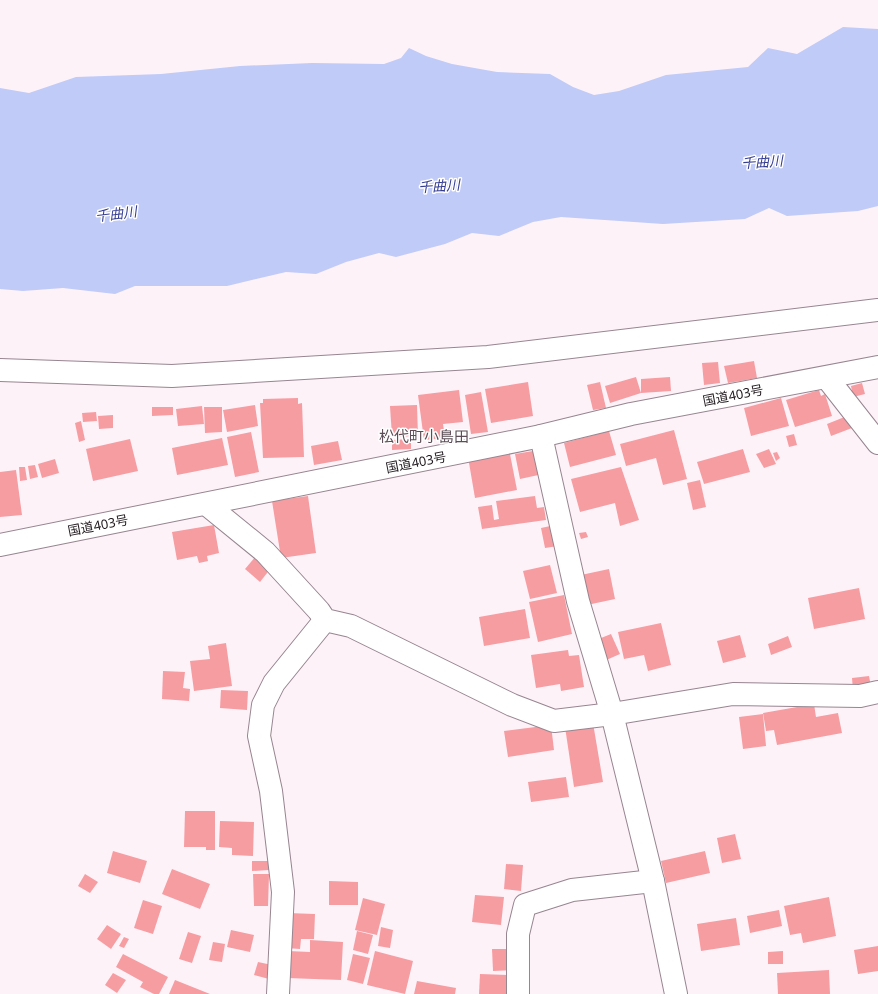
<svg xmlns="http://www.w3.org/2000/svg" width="878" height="994" viewBox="0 0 878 994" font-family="'Noto Sans','Noto Sans JP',sans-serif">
  <rect width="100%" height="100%" fill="#fef2f9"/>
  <!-- water -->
  <polygon fill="#c0cbf8" points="843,27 878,29 878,206 858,211 787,216 769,208 745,219 663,224 561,217 533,222 499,236 472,233 445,244 396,257 379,253 346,262 316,274 286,272 227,286 135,286 115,294 63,288 23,291 0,289 0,88 29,93 76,77 161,74 240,66 312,63 384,64 401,58 409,48 426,56 452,64 497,72 550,74 573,87 594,95 619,91 666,75 748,67 768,48 797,54"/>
  <!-- building -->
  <g fill="#f69da2">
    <polygon points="754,361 757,378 728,383 724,366"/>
    <polygon points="718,362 720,383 704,385 702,363"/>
    <polygon points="636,377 641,393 610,403 605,386"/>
    <polygon points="670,377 671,391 641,393 641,379"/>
    <polygon points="528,382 533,416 491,423 485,389"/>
    <polygon points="600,382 606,408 593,410 587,385"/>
    <polygon points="862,383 865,394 853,397 851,386"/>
    <polygon points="459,390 463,422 443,424 445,438 424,440 418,395"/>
    <polygon points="819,390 821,396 825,394 832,416 795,427 786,400"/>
    <polygon points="481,392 488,432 471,434 465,395"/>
    <polygon points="298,398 298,404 302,403 304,457 263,458 260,403 263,403 263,399"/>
    <polygon points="781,398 789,426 751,436 744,408"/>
    <polygon points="255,405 258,426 227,432 223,410"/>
    <polygon points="417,405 418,436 392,437 390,406"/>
    <polygon points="202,406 204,424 178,426 176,409"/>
    <polygon points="152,407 173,407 173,415 152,416"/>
    <polygon points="204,407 222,407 222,432 205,433"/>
    <polygon points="96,412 97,421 83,422 82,413"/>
    <polygon points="113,415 113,428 99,429 98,416"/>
    <polygon points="847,416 852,428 831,436 827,424"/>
    <polygon points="81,421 85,440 79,442 75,423"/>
    <polygon points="674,430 687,479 663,485 656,458 626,466 620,444"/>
    <polygon points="609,431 616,455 570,467 564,443"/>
    <polygon points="251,432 259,472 235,477 227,437"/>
    <polygon points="794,434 797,445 789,447 786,436"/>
    <polygon points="222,438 228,465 177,475 172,448"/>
    <polygon points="130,439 138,471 93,481 86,449"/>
    <polygon points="411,439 411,449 392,450 392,440"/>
    <polygon points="338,441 342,460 314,465 311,446"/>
    <polygon points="509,449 517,490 475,498 468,457"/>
    <polygon points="743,449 750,472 704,484 697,462"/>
    <polygon points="769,449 776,464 764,468 756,454"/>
    <polygon points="539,450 543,474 520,479 515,454"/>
    <polygon points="777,452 780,458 776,461 773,453"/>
    <polygon points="55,459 59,473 42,478 38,464"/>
    <polygon points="35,465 38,477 30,479 28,466"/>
    <polygon points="19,467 25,467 27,480 20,481"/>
    <polygon points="621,467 639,520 620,526 615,503 580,512 571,479"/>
    <polygon points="16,470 22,515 0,517 0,472"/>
    <polygon points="700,480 706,507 693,510 687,483"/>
    <polygon points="308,496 316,553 281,558 272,501"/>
    <polygon points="535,496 537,508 544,507 546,520 482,529 478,507 492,505 494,520 499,519 496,501"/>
    <polygon points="214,525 219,553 207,556 208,561 199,563 197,556 177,560 172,532"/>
    <polygon points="555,525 558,546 545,548 541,528"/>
    <polygon points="586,532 588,537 581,539 579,533"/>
    <polygon points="256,556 271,568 260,582 245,569"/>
    <polygon points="550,565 557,593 530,599 523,571"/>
    <polygon points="609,569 615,599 587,605 581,575"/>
    <polygon points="859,588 865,619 814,629 808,598"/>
    <polygon points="564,595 572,634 538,642 529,602"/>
    <polygon points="525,609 530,638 484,646 479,617"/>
    <polygon points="661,623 671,665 648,671 644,655 624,659 618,632"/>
    <polygon points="611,634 620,654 604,661 596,640"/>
    <polygon points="740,635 746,657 723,663 717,641"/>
    <polygon points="788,636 792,647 771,655 768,644"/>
    <polygon points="226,643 232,686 194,691 190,661 210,659 208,646"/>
    <polygon points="568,650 569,656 579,655 584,687 561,691 560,684 536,688 531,655"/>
    <polygon points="163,671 185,672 183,688 190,689 189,701 162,699"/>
    <polygon points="869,676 871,687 853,690 852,678"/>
    <polygon points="221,690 248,691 247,710 220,708"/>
    <polygon points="814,704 816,717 838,713 842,733 777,745 774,730 766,731 763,713"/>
    <polygon points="763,714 766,746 743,749 739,717"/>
    <polygon points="593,723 603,782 574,787 565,727"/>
    <polygon points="551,725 554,750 508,757 504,731"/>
    <polygon points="566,777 569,797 531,802 528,782"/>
    <polygon points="185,811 215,811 215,850 206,850 206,847 184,847"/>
    <polygon points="220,821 254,822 253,856 232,855 232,848 219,847"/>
    <polygon points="735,834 741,859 722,863 717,838"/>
    <polygon points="113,851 147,861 140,883 107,873"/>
    <polygon points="705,851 710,873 666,883 661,861"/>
    <polygon points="252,861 269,861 269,870 252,871"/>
    <polygon points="506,864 523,865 521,891 504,889"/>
    <polygon points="172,869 210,884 200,909 162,894"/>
    <polygon points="85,874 98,882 90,893 78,886"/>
    <polygon points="253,874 269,874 268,906 254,906"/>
    <polygon points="329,881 358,882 358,905 329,905"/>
    <polygon points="475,895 504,897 501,925 472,922"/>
    <polygon points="829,897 836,936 803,943 801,933 790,935 784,906"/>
    <polygon points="363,898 385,904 377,935 355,930"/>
    <polygon points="143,900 162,906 153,934 134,928"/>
    <polygon points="779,910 782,926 750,933 747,916"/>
    <polygon points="288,913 315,914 314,939 301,939 300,949 286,948"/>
    <polygon points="736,918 740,945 701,951 697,924"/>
    <polygon points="107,925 121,934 111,949 97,939"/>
    <polygon points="381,927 393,930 390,948 378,946"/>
    <polygon points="231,930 254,935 250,952 227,947"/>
    <polygon points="357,931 373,935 368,954 353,950"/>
    <polygon points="188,932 201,936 192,963 179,959"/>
    <polygon points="124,937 129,939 124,948 119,946"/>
    <polygon points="310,940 343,942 341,980 287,978 288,951 310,952"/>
    <polygon points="213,942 225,944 222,962 209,960"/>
    <polygon points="878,946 878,971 858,974 854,950"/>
    <polygon points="492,949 513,949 513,970 493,971"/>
    <polygon points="375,951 413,961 405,994 367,985"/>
    <polygon points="783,951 783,964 768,964 768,952"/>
    <polygon points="123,954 168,977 159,994 154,994 140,987 143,982 116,967"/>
    <polygon points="353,954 370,958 363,984 347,980"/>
    <polygon points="258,962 272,965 269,979 254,975"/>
    <polygon points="829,970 830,994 778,994 777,973"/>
    <polygon points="113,973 126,980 117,993 105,985"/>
    <polygon points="480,974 508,975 507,994 479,994"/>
    <polygon points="175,980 210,994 169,994"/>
    <polygon points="417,981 456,988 455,994 414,994"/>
  </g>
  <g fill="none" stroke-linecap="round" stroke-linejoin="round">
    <defs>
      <g id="minor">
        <polyline points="0,370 172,376 488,357 878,310"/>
        <polyline points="827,378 878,443"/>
        <polyline points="541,436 578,601 612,714 653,881 676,994"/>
        <polyline points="206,504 265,552 319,611 325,620 351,626 512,705 554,721 612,714 733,694 860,696 878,692"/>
        <polyline points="278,994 283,892 271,791 259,736 263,705 274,683 325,620"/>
        <polyline points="518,994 518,934 525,905 572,890 653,881"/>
      </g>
      <polyline id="highway" points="0,545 541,436 631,414 878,367"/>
    </defs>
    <!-- minor casing -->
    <use href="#minor" stroke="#97858f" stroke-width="24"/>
    <!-- highway casing -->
    <use href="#highway" stroke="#97858f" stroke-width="24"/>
    <!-- minor -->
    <use href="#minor" stroke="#fff" stroke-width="22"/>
    <!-- highway -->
    <use href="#highway" stroke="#fff" stroke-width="22"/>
  </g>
  <g text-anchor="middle" stroke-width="3" stroke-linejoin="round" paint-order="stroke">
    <!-- street labels -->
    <g font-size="13" fill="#1f191d" stroke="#fff">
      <text transform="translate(733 395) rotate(-11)" y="5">国道403号</text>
      <text transform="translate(416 462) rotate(-11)" y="5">国道403号</text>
      <text transform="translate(98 525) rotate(-11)" y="5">国道403号</text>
    </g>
    <!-- water labels -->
    <g font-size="14" font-style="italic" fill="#353d90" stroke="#fff">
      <text transform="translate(762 162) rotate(-4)" y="5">千曲川</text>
      <text transform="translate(439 186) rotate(-4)" y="5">千曲川</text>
      <text transform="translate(116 214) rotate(-7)" y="5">千曲川</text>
    </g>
    <!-- quarter labels -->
    <g font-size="15" fill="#5d4d56" stroke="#fff">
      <text x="424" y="442">松代町小島田</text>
    </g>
  </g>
</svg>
